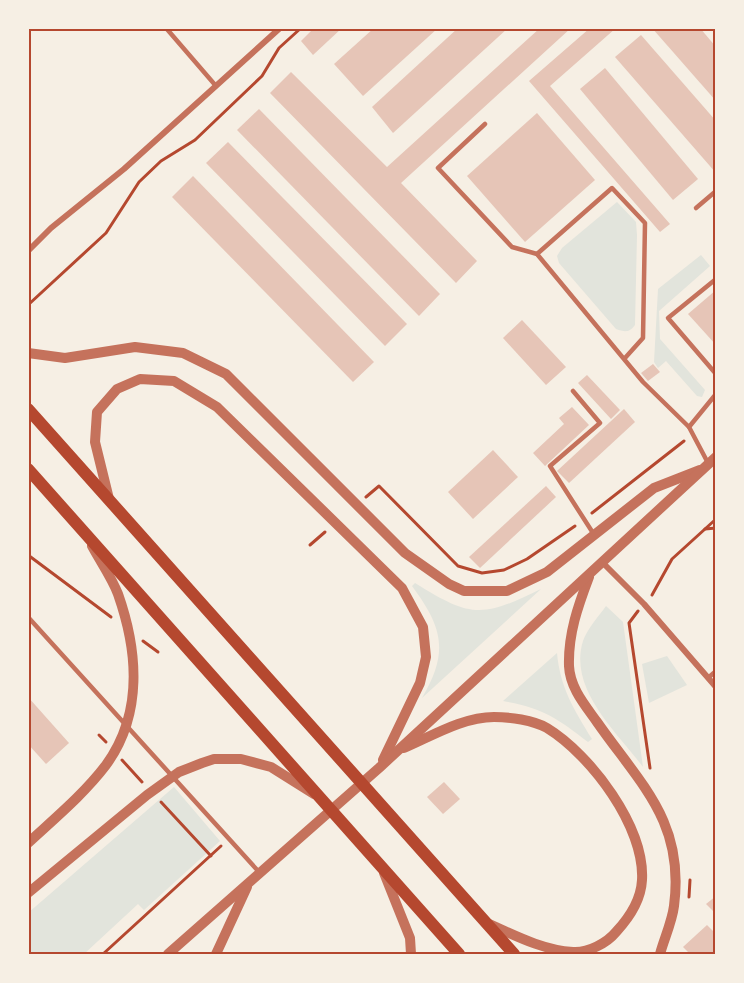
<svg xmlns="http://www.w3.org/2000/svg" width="744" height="983" viewBox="0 0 744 983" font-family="Helvetica,sans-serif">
  <rect width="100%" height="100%" fill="#f6efe4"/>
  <!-- green -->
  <g fill="#e2e4dc">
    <path d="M617,202L636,222L637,235L635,325C629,333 625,332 616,329L559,263L557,256L562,248Z"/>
    <polygon points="701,255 710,266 659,311 660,339 705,390 702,397 697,396 666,361 658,368 654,362 658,289"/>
    <path d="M415,583C471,618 482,618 541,589L422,698C449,652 443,628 412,586Z"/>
    <path d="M606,606L623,622L643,767C617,732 568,689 583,641C587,629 599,616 606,606Z"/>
    <path d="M557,653C560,687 574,710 592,739L588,742C557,718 543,708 503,701Z"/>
    <polygon points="667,656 687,685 649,703 642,664"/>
    <polygon points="174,787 220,841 144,910 138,904 84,954 29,954 28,913"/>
  </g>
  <!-- building -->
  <g fill="#e6c5b7">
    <polygon points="314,28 342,28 313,55 301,41"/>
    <polygon points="374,28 438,28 363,96 334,64"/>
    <polygon points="458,28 508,28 393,133 372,107"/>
    <polygon points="540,28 571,28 401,183 477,261 456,283 270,93 291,72 387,167"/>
    <polygon points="590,28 616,28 550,86 670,224 660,232 529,81"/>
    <polygon points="652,28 700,28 716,47 716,101"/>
    <polygon points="641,35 716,121 716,173 615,57"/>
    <polygon points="605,68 698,179 673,200 580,89"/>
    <polygon points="259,109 440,294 419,316 237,130"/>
    <polygon points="537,113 595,180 525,242 467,176"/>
    <polygon points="228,142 407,324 385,346 206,163"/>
    <polygon points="193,176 374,362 353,382 172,197"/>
    <polygon points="716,290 716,345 688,314"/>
    <polygon points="522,320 566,367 546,385 503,338"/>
    <polygon points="653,364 660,372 648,381 641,373"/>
    <polygon points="587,375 620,410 611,419 578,383"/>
    <polygon points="572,407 589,425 545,466 533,453 564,424 559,418"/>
    <polygon points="624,409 635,422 569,483 557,471"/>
    <polygon points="493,450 518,477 473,519 448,492"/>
    <polygon points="546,486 556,497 480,568 469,557"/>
    <polygon points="28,697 69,743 46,764 28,744"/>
    <polygon points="444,782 460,799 443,814 427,797"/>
    <polygon points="716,896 716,914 706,904"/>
    <polygon points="707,925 716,934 716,954 690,954 683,947"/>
  </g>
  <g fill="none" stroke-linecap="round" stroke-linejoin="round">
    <!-- path -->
    <g stroke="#b5482f" stroke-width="3">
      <polyline points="28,305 106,233 139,182 161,161 195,140 262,76 279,48 301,28"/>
      <polyline points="366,497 379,486 458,566 482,573 504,570 527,559 575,526"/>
      <polyline points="592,513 684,441"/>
      <polyline points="705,529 716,528"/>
      <polyline points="310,545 325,532"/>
      <polyline points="28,555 111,617"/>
      <polyline points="652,595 672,559 716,519"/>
      <polyline points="638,611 629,623 650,768"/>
      <polyline points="143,641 158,652"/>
      <polyline points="99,735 106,742"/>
      <polyline points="122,760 142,782"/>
      <polyline points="161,802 211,856"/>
      <polyline points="689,897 690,880"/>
      <polyline points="103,954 221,846"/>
    </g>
    <!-- service -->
    <g stroke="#c5725c" stroke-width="4.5">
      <polyline points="166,28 216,86"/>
      <polyline points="485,124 438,168 512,247 537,254"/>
      <polyline points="696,208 716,191"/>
      <polyline points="716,279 668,318 716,374"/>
      <polyline points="625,358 643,338 645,223 612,188 537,254 643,382 689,427 708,463"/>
      <polyline points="573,391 600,423 550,466 593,533"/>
      <polyline points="689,427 716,394"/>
      <polyline points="28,617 259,872"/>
      <polyline points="708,678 716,671"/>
    </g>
    <!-- minor -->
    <g stroke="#c5725c" stroke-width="6">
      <polyline points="28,251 51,228 124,169 280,28"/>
      <polyline points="602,562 644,604 716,687"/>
    </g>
    <!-- tertiary -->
    <g stroke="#c5725c" stroke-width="10">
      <polyline points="28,353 65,358 135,347 183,353 226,374 405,553 449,584 464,591 507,591 547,572 654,488 700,470"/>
      <polyline points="109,499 95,442 97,412 117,389 140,379 174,381 217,407 402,588 423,627 426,657 420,683 383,760"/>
      <path d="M589,577C578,606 568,634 569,666C570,688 585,705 597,722C641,785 685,822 674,906C672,922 664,939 660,954"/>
      <path d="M404,748C432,736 463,717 494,717C510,717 533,720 547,728C591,755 645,827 642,880C641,900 629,918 616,932C607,943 588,953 573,952C542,950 514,935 487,923"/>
      <path d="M28,843C55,818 84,794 106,765C143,714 138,651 118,594C112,578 100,561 92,546"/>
      <polyline points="384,873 410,938 411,954"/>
      <polyline points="28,893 147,795 179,772 202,763 214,759 241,759 271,767 314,794"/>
      <polyline points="168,954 379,768 716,457"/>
      <polyline points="216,954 247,887"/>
    </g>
    <!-- secondary -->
    <g stroke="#b5482f" stroke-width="12">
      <polyline points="28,409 514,954"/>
      <polyline points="28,469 459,954"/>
    </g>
  </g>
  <!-- border -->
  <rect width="744" height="983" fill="none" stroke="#f6efe4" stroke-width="60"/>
  <rect x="30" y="30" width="684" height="923" fill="none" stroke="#b5482f" stroke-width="2"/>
</svg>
